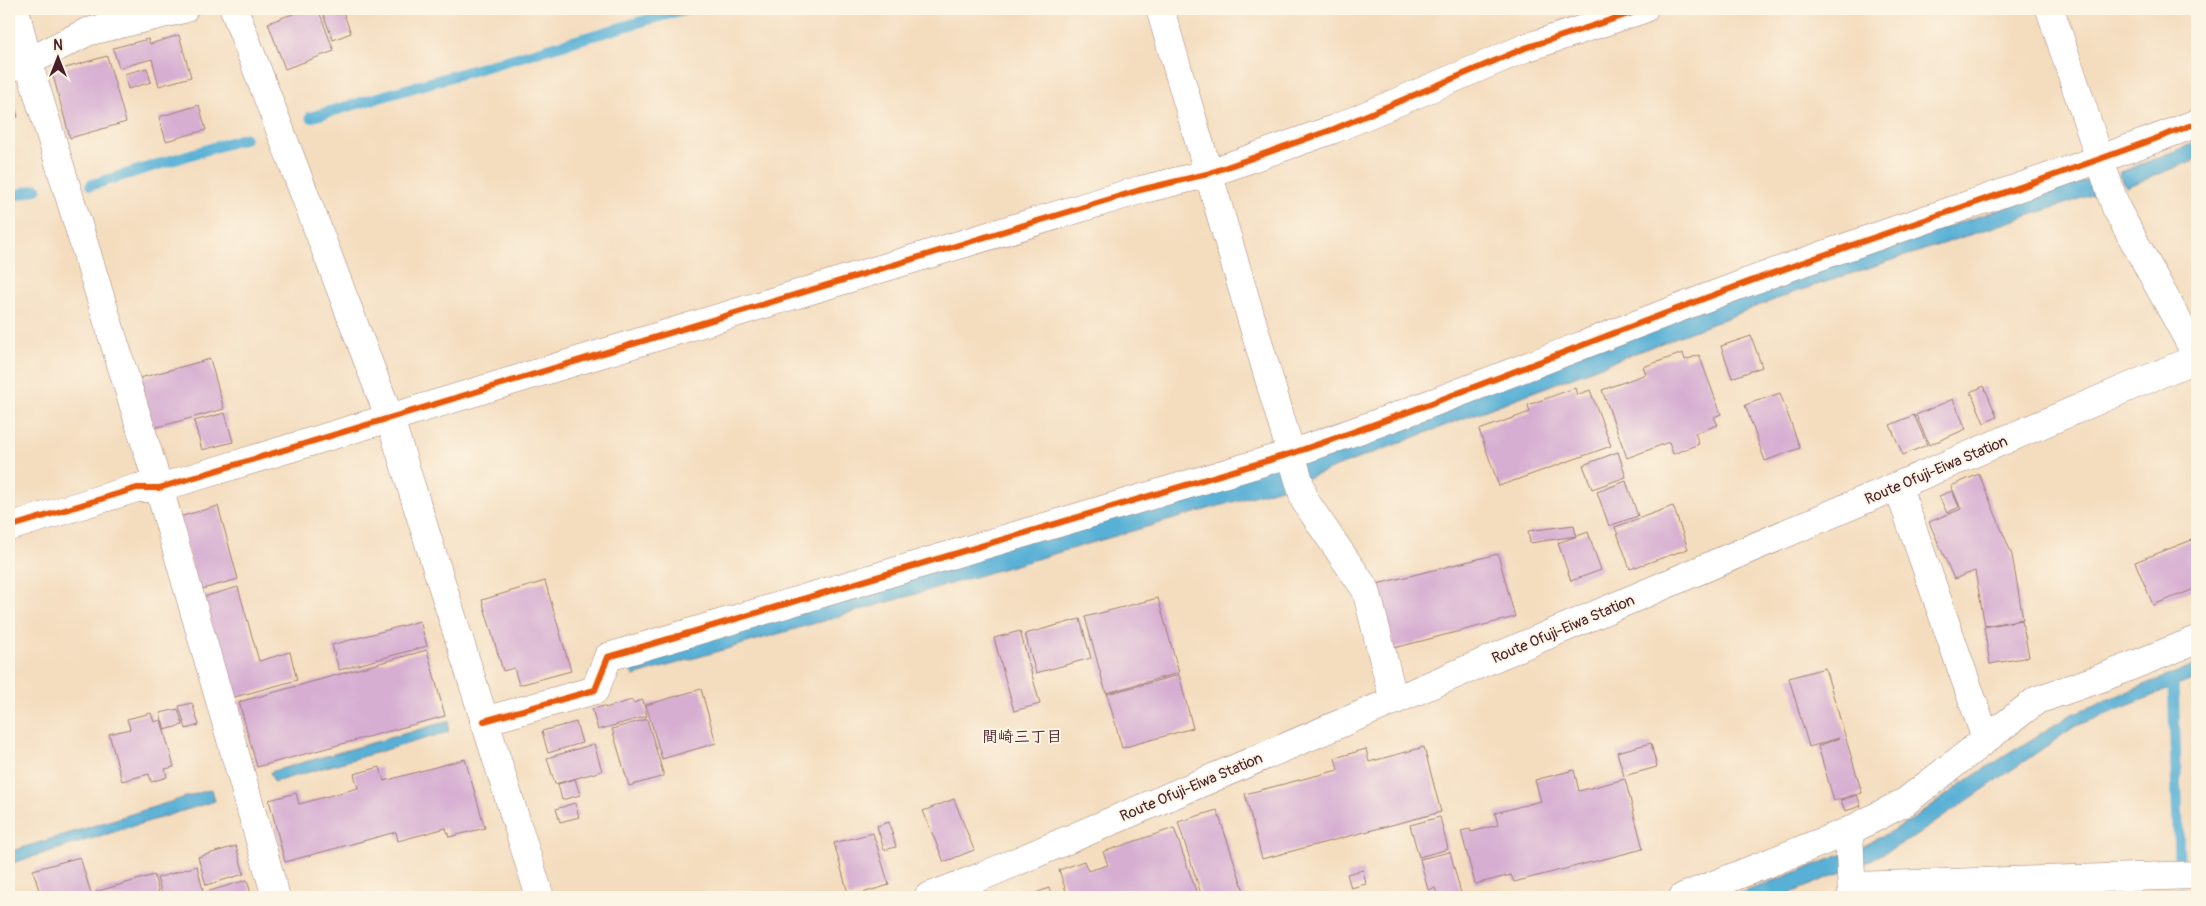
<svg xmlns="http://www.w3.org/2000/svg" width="2206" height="906" viewBox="0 0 2206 906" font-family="Pangolin,'Klee One',sans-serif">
  <rect width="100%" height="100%" fill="#fcf5e5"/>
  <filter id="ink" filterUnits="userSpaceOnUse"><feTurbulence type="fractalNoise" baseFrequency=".02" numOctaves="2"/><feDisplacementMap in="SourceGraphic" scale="10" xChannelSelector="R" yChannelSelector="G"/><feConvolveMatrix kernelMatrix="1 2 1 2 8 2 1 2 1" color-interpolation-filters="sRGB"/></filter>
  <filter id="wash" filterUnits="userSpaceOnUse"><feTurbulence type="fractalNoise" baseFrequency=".0096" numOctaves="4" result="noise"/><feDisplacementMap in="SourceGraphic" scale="20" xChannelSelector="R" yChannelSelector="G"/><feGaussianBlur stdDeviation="1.12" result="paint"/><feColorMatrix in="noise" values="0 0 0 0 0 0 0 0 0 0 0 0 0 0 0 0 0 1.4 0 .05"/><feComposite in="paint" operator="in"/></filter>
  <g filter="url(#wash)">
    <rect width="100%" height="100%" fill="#f4ddbf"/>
    <!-- water -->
    <g fill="#59b0d6" stroke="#526880">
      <polygon points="2197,142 2197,159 2126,187 2119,173"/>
      <polygon points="2089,180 2095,194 1795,292 1284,487 633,676 628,661"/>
      <polygon points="2197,664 2197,678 2074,727 1914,837 1867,862 1781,897 1731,897 1862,847 1910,821 1970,778 2072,714"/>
      <polygon points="449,721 448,732 274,782 270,772"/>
      <polygon points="212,789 215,801 9,864 9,852"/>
    </g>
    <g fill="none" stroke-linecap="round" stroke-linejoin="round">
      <!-- stream -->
      <g stroke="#59b0d6" stroke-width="11">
        <polyline points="311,117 685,9"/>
        <polyline points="91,185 245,138"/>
        <polyline points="9,197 37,189"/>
        <polyline points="2173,680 2179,857"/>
        <polyline points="2181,893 2181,897"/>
      </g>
    </g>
    <g id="blocks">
      <!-- building -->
      <g fill="#d6aed2">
        <polygon points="306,9 318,9 334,51 285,69 268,23"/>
        <polygon points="321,9 342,9 351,33 333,40"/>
        <polygon points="179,35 191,77 159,86 152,59 119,68 113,48 148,39 150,44"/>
        <polygon points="107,56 126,122 70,138 52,72"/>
        <polygon points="147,68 151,82 128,89 124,74"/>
        <polygon points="9,86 18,117 9,119"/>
        <polygon points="199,105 206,130 166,141 159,117"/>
        <polygon points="1751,336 1762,367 1732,378 1721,346"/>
        <polygon points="1683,353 1685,360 1699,355 1721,414 1714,417 1718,425 1695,433 1699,444 1673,454 1669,442 1627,458 1602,390 1646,374 1643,367"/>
        <polygon points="210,359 224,409 154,428 140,378"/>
        <polygon points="1984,386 1997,417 1984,423 1971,392"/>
        <polygon points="1575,388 1577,395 1590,390 1611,446 1499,486 1479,430 1530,412 1528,405"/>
        <polygon points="1780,393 1800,448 1765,461 1745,405"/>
        <polygon points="1953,399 1966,429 1929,445 1916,415"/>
        <polygon points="225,413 233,442 202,450 194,421"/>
        <polygon points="1914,415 1927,445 1903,455 1890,425"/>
        <polygon points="1618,452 1626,477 1592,489 1583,465"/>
        <polygon points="1979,474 2012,555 2023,619 1985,626 1975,571 1954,579 1929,522 1961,509 1951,486"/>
        <polygon points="1626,481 1638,516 1609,526 1597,492"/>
        <polygon points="1952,491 1959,507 1947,513 1939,496"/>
        <polygon points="218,506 238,579 199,590 179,517"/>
        <polygon points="1673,506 1688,549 1630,569 1615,527"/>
        <polygon points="1574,525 1576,536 1530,543 1528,531"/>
        <polygon points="1588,532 1601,570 1571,581 1558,543"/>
        <polygon points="2197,538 2197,588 2153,605 2135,562"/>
        <polygon points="1498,554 1515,617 1394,648 1377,584"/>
        <polygon points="545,581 571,671 519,685 514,668 503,671 482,600"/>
        <polygon points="238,587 259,661 290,652 297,680 231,698 203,597"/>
        <polygon points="1158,598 1179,673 1106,693 1085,617"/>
        <polygon points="1080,619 1091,658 1036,673 1025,634"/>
        <polygon points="2022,620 2029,657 1990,664 1984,627"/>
        <polygon points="420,621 427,646 339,670 332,645"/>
        <polygon points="1020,631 1040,704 1014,711 994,638"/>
        <polygon points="427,650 445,716 257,767 239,702"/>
        <polygon points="1825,668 1862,793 1834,801 1818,746 1839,738 1809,747 1789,678"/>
        <polygon points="1179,675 1193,728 1122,748 1107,694"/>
        <polygon points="701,689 716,743 662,759 646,705"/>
        <polygon points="632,700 633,703 643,700 647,716 598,730 592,709 604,706 605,708"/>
        <polygon points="192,703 199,725 186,729 179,706"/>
        <polygon points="178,709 183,725 165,730 160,713"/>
        <polygon points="151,713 154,722 161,720 174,767 165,769 167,777 151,782 149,774 122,781 109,734 130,729 127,719"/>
        <polygon points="647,719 664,776 629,786 612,729"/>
        <polygon points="576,722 582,743 548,753 542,731"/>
        <polygon points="1651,743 1657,767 1624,776 1617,752"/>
        <polygon points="594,744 602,771 555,784 547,758"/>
        <polygon points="1424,747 1441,812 1262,859 1245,794 1338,770 1335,758 1366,749 1369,762"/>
        <polygon points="465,759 485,828 449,837 446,828 398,841 396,832 285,862 269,800 296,793 299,804 358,788 354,774 380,767 384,781"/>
        <polygon points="1574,770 1579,791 1625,779 1643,849 1514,882 1511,875 1475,884 1461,831 1470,829 1471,832 1498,825 1495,813 1541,801 1535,780"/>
        <polygon points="575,779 580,795 562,800 558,784"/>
        <polygon points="1857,795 1861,806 1845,811 1841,800"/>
        <polygon points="954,799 974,850 944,862 923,811"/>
        <polygon points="575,803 579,817 560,822 556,809"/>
        <polygon points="1217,810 1246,897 1202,897 1178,822"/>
        <polygon points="1440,817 1448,849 1419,857 1410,825"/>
        <polygon points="889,822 896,847 884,850 877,826"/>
        <polygon points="1174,828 1198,897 1068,897 1059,870 1084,861 1088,871 1108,865 1103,852"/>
        <polygon points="873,833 889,885 849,897 834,843"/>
        <polygon points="236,846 244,874 206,885 198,857"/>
        <polygon points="1450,852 1462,897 1438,897 1435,888 1428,890 1420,859"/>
        <polygon points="80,857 92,897 41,897 33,870"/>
        <polygon points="197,866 203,890 177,897 163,897 157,878"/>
        <polygon points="1363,870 1366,884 1351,888 1347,874"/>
        <polygon points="154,875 160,897 97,897 95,892"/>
        <polygon points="247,880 252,897 189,897"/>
        <polygon points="1049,888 1052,897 1025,897"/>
      </g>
    </g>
  </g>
  <g filter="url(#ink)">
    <use href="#blocks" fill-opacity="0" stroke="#9f7e75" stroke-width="1"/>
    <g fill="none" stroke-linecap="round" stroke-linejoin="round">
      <defs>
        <g id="minor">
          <polyline points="15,9 28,62 159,488 276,897"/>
          <polyline points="234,9 390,419 540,897"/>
          <polyline points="1160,9 1305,501 1366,590 1394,701"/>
          <polyline points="2050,9 2116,208 2197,356"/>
          <polyline points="9,68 28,62 87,32 184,9"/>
          <polyline points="1898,487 1986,739"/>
          <polyline points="9,527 137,488 159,488 1140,190 1207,174 1334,129 1525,48 1644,9"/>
          <path d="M484,721L595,690L608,657L1290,454C1440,403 1587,342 1735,287C1888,230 2045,182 2197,123"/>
          <polyline points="1849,831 1852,897"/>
          <polyline points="1852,886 2197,875"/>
          <polyline points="1683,897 1849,831 1905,802 2037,700 2101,678 2197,640"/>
        </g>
        <polyline id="major" points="928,897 983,876 2197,358"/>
      </defs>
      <!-- minor casing -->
      <use href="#minor" stroke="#9f7e75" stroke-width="29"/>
      <!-- major casing -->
      <use href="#major" stroke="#9f7e75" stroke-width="29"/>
      <!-- minor -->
      <use href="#minor" stroke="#fff" stroke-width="28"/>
      <!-- major -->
      <use href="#major" stroke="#fff" stroke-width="28"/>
      <defs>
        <g id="cycleway">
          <polyline points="9,527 137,488 159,488 1140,190 1207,174 1334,129 1525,48 1644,9"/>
          <path d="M484,721L595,690L608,657L1290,454C1440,403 1587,342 1735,287C1888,230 2045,182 2197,123"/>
        </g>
      </defs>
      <!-- cycleway casing -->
      <use href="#cycleway" stroke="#fcf5e5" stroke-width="9"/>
      <!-- cycleway -->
      <use href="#cycleway" stroke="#e8590c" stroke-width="6"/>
    </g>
  </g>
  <g text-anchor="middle" stroke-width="4" stroke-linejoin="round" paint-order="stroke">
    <!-- street labels -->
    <g font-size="15" fill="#4a1f2b" stroke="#fcf5e5">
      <text transform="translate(1936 470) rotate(-23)" y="5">Route Ofuji-Eiwa Station</text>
      <text transform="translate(1563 629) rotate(-23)" y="5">Route Ofuji-Eiwa Station</text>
      <text transform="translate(1191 787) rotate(-23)" y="5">Route Ofuji-Eiwa Station</text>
    </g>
    <!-- neighbourhood labels -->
    <g font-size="16" font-weight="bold" fill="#4a1f2b" stroke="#fcf5e5">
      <text x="1022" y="742">間崎三丁目</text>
    </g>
  </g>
  <!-- margin -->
  <rect width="2206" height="906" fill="none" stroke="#fcf5e5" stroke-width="30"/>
  <!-- north arrow -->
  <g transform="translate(58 58)" stroke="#fcf5e5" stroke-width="4" paint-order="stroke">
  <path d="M0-4L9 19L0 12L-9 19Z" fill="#4a1f2b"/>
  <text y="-8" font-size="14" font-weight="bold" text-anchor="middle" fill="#4a1f2b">N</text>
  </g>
</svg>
